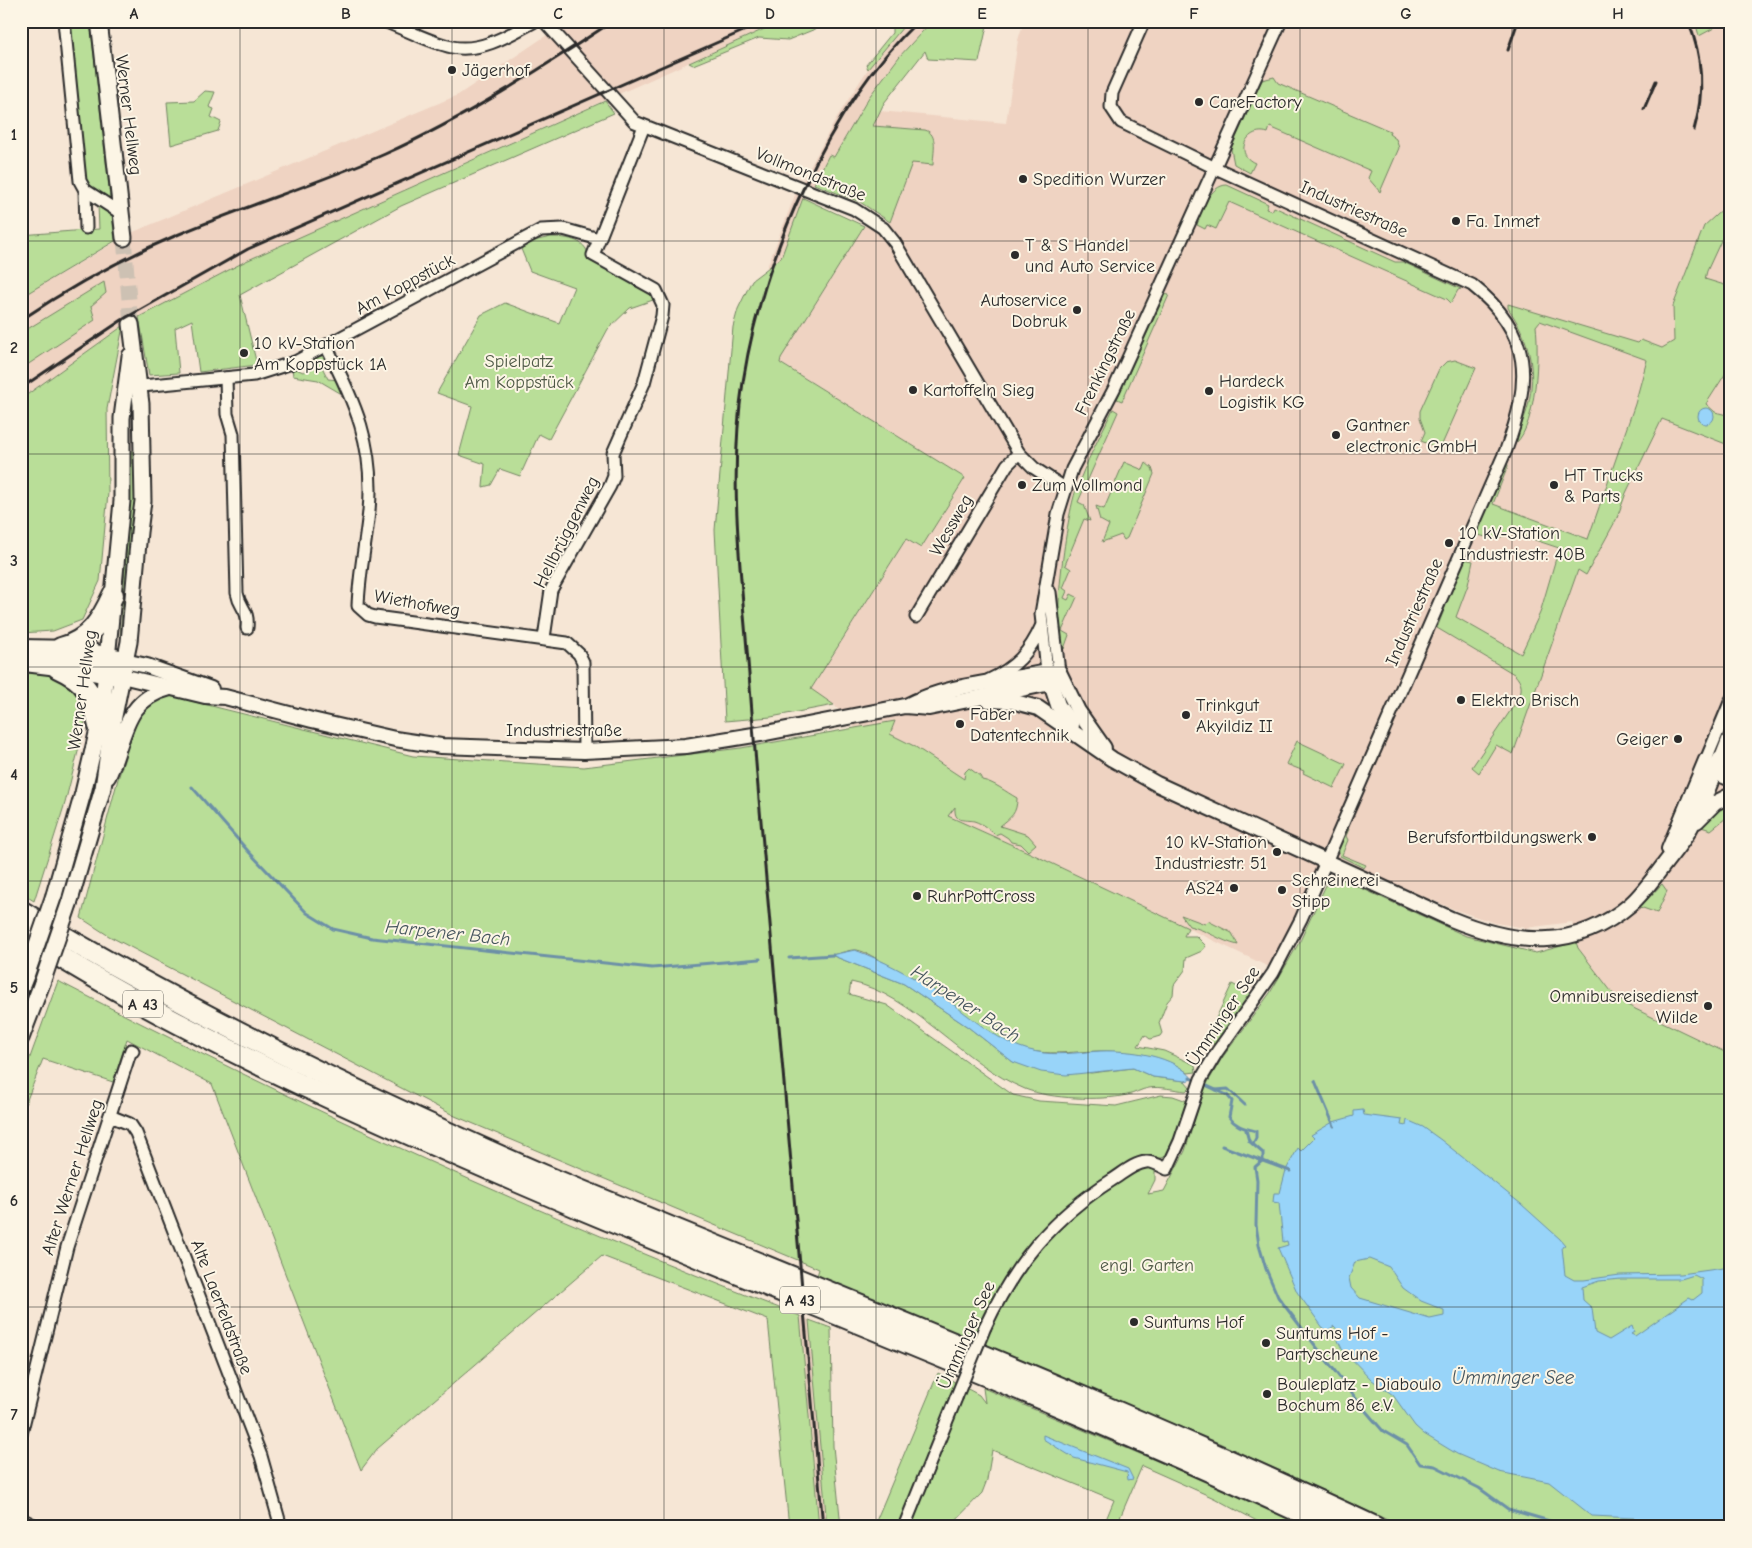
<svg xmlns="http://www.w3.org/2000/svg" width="1752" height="1548" viewBox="0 0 1752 1548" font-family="'Comic Neue',sans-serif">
  <rect width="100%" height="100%" fill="#f6e6d5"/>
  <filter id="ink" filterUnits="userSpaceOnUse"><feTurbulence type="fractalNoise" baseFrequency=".02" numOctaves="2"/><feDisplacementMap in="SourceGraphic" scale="10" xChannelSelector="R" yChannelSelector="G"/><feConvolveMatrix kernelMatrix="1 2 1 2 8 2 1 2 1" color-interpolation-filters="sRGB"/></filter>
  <g filter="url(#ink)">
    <!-- built -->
    <g fill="#efd3c2">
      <polygon points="563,21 782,21 246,261 123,326 21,399 21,297 131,233 458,95 547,35"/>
      <polygon points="908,21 932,21 899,57 869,97 834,157 829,155 814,184 803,199 781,258 764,275 795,195 837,117 868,69"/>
      <polygon points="1024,21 1731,21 1731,1055 1627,1005 1614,995 1578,948 1572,922 1526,928 1495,923 1456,910 1320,854 1315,874 1280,951 1269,967 1030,853 947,816 970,783 914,746 890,734 895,721 855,728 834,705 811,689 906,539 921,548 965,478 780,363 781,358 864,226 889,222 858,201 918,129 873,126 880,111 1006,123 1018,40"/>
      <polygon points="800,1316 809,1320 827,1527 819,1527"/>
    </g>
    <!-- green -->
    <g fill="#b9de98" stroke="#728462">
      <polygon points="70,21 90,21 115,241 21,297 21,235 99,229 98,205 90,204 85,184"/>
      <polygon points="782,21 835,21 788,40 759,38 693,65 689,63"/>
      <polygon points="892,21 908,21 868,69 866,65 892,33"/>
      <path d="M932,21H988L979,62L928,59L925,51L884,103L873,126L925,130C939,134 933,153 933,165L912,163L890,222L860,202L814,184L829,155L834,157L869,97L899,57Z"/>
      <polygon points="1695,21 1711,21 1714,28 1699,36"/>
      <path d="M1274,77L1278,83L1390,131L1389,134L1396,139L1399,148L1380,192L1368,178L1371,171L1270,127L1268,133C1247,126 1233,154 1255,163L1250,173L1234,164L1231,149L1262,80Z"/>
      <polygon points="205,91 215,92 209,107 214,109 211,117 221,122 218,131 171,145 167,102 194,101"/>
      <polygon points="605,101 614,113 401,206 240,295 257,365 199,372 192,320 175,328 179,373 149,375 139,317 246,261"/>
      <path d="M1731,170V219L1707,271L1705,279L1731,287V365L1706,404L1715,412L1731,416V446L1662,419L1626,493L1617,518L1586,575L1578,570L1513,754L1496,745L1479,773L1472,767L1517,701C1523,690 1523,683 1514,674L1437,628L1464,559L1473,561L1468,585L1456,617L1521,654L1540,613L1559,548L1514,533L1494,539L1478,535L1477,530L1507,461L1508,466L1493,504L1588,539L1635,404L1647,360L1540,321L1536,326C1539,353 1537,424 1516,443C1518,431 1525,418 1528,406C1537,370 1529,338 1508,308V304L1638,343L1641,340L1662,348L1674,341L1673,306L1704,226L1726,206Z"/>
      <path d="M1227,185L1268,204L1266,209L1272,211L1274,207L1395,262H1403L1461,289L1458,290L1451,303L1447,299L1229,202L1216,229L1207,225L1205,229L1197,225C1201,211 1210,185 1227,185Z"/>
      <polygon points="803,198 864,226 781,358 780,363 965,478 921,548 906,539 811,689 834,705 771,717 725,721 715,530 733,327 738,309 752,280 781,258"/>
      <path d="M551,237C567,237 590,240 588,260L652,291L656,299L630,308L608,329L549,439L539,434L520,476L500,469L491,485L483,487L485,464L459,455L472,406L437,393L481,315L505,303L559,323L574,287L530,271L521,249L533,241Z"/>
      <polygon points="104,282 106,293 91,306 95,320 21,369 21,333"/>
      <polygon points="1165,294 1169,295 1122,401 1117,399"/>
      <polygon points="123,326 107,409 108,493 100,581 82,620 53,631 21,633 21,399"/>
      <path d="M317,356C324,356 326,358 330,364L321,365L328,379L339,380L343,390L340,393L318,380L293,376L292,367L303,372L318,365L312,359Z"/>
      <polygon points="1455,360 1476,368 1440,449 1421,441 1425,432 1420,418 1420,411 1439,369 1446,362"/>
      <path d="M1113,409L1118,412L1078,502L1084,505L1090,521L1084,519L1065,565L1071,569L1063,588L1067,591L1064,598L1068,600L1071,594L1077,597L1062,631L1069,635L1064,649C1050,629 1067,514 1076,490C1086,462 1100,436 1113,409Z"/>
      <polygon points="128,451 135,451 135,536 126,638 120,637 127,541"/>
      <polygon points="1124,462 1143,470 1146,463 1152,468 1154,474 1127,538 1124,540 1121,535 1102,542 1109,525 1100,520 1096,506 1104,509"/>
      <polygon points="21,672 51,675 69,681 78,688 86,713 84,728 65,803 34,901 21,893"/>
      <path d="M171,696L413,756L584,767L741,748L895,721L890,734L914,746L964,779L965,772L969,768L980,776L982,780C994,782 1006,792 1017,798C1017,814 1011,817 1000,826L1028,835L1036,844L1028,851L1021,844L1011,842L1008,838L1000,833L995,835C989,829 983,824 974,821C963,819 954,823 955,807L948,816L1030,853L1188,928L1184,936H1196L1206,946L1202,951L1186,958L1185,970L1174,985L1173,995L1167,1002L1159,1023L1162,1033L1160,1036L1150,1039L1145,1035L1138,1046L1164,1051L1195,1065L1196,1072L1188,1073C1166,1056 1130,1051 1102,1051C1072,1051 1040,1058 1012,1045C983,1031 960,1009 934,990C919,980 901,972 885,963C876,959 867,952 857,950C850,949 839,954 831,955L904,984L968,1027L1013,1062L1091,1073L1133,1068L1153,1077L1185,1081L1190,1087L1186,1091C1175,1090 1160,1086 1149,1088C1141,1089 1134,1094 1127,1095C1099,1101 1051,1099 1025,1089C963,1064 913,994 851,982L849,994L887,1005L1013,1095L1039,1101L1116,1106L1161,1095L1173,1096L1187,1101L1174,1146L1168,1156L1158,1159L1088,1191L1042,1229L1014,1263L991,1300L977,1334L987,1338L1005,1295L1028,1261L1083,1202L1145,1165L1155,1171V1180L1148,1194L1164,1191L1185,1151L1204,1089L1222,1058L1270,993L1300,941L1327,883L1337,877L1466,936L1536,953L1576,942L1578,948L1614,995L1627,1005L1731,1055V1527H1403L1219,1443L817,1276L819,1269L455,1116L109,936L81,918L118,779L138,717L158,699Z"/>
      <polygon points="1297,741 1346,764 1334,788 1303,773 1304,771 1286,764"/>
      <polygon points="101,744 104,744 91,797 69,874 64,901 58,898"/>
      <polygon points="1731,802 1731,814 1711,830 1701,827 1718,809"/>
      <polygon points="1347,827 1349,829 1346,836 1348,840 1342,855 1366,865 1364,868 1340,856 1338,848"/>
      <polygon points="1662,884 1667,891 1657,913 1640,907"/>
      <path d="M1181,915L1205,924L1208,921L1232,933L1238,945C1220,941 1207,930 1189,926Z"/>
      <path d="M58,981C299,1106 546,1219 800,1316L819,1527H789L768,1320L602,1256L377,1449L361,1470L212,1084L127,1039L113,1082L43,1059L21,1115V1082Z"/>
      <polygon points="1232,984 1250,993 1252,996 1217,1043 1213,1044 1205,1042"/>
      <polygon points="809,1320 831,1328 833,1446 841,1527 827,1527"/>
      <polygon points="938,1373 979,1395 985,1403 983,1388 1219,1487 1306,1527 1268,1527 1214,1498 1142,1466 1116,1527 1103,1527 1114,1500 992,1450 987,1480 982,1493 949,1527 871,1527 874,1526"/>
    </g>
    <!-- water -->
    <g fill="#98d4f9" stroke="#6c90a7" fill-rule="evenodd">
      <circle cx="1706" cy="416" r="8"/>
      <path d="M855,950C882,960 909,974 933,990C970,1014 998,1047 1044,1053C1063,1055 1082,1052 1101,1051C1129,1050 1175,1055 1193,1079L1185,1081L1153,1077L1133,1068L1066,1075L1041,1072L1013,1062L968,1027L904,984L831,955Z"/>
      <path d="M1363,1110L1364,1115L1402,1120L1401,1125L1406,1126L1407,1120L1423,1127L1441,1140L1521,1204L1560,1239L1565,1245L1562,1247L1565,1275L1574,1280H1584L1620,1275L1681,1274L1731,1267V1527H1664L1634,1518L1592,1516L1549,1482L1499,1472L1457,1454L1424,1434L1415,1426L1393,1395L1372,1380L1342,1349L1334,1332L1337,1329L1334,1326L1326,1332L1297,1292L1278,1248L1288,1245L1287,1241L1283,1242L1279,1203L1273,1202L1274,1193H1280L1286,1170L1298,1148L1301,1151L1314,1138L1311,1135L1333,1122L1354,1116V1111ZM1369,1259L1389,1267L1403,1288L1421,1301L1444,1310V1316L1430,1319L1360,1298L1351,1288L1349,1278L1355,1262ZM1694,1275L1702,1279V1293L1693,1300L1689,1298L1635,1336L1631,1334L1634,1332L1632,1326L1609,1340L1595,1333L1592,1308L1583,1300L1582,1287L1599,1281L1621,1279H1681Z"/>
      <polygon points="1043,1435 1128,1469 1133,1479 1128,1480 1127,1472 1074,1458 1043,1439"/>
    </g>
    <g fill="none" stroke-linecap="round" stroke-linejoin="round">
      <!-- stream -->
      <g stroke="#6c90a7" stroke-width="3">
        <polyline points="192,787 248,851 307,913 333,929 372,938 652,968 760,959"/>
        <polyline points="789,958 833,955"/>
        <path d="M1190,1078L1227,1095L1232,1101L1229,1117C1236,1127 1245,1128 1256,1131V1138L1253,1144"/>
        <polyline points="1315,1081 1334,1126"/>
        <polyline points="1216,1090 1228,1089 1245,1105"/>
        <polyline points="1246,1130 1249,1141 1263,1153 1263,1160 1255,1167 1257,1180 1256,1225 1259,1245 1266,1269 1278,1297 1364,1409 1383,1431 1407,1445 1420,1464 1435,1466 1479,1488 1508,1509 1553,1522 1559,1527"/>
        <polyline points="1222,1146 1290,1171"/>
      </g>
      <!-- secondary-tunnel -->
      <polyline stroke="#cdc1b3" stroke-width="15" stroke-dasharray="15 8" stroke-linecap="butt" points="124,238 131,324"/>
      <defs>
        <g id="minor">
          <polyline points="64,21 80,181 85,190 86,228"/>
          <path d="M384,21C405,29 431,43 452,47C481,53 511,34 535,21"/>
          <polyline points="544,21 635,122 854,209 883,228 895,243 1019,453 1034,468 1065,488"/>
          <polyline points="85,190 122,214"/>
          <path d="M326,346C355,402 375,446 369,511C366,542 359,574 358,606L368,615L375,617L567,643L579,654L583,662L584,751"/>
          <path d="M226,378L227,414L233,434L237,593C240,610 249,608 247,628"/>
          <polyline points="132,387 254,375 295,362 541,230 563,229 599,239"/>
          <polyline points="1050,592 1059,672"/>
          <polyline points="916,617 1007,465 1019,453"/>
          <polyline points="544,638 551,590 610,486 614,476 613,453 644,383 662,316 663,305 656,290 593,255 644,126"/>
          <polyline points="1047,672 1041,614 1058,514 1072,469 1114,389 1281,21"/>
          <path d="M989,680C1015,668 1030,652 1041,627"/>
          <polyline points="1720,759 1731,731"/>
          <polyline points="1706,760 1731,700"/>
          <polyline points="110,1116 130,1124 136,1133 261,1456 281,1527"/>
          <path d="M985,1327C1015,1263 1052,1218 1112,1180C1122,1174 1134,1163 1146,1162C1152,1161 1161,1166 1167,1169L1180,1141L1201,1079L1217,1052L1273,973L1301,919L1506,450C1531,382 1534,334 1472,285L1209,165L1121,122L1111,107L1112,93L1144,21"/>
          <polyline points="21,1434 67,1247 131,1050 133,1051"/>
          <polyline points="21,1519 38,1527"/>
          <polyline points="904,1527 956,1398"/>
        </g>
        <g id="tertiary">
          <polyline points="124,661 147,666 211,689"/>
          <polyline points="1059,672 1078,711 1104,748"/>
          <polyline points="1048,675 1058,705 1072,725"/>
          <polyline points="122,676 205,696 225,697 312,720 395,739 441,746 584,751 686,746 766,733 905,706 929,708 1046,684 1059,672"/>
          <path d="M988,700L1011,701L1038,708L1112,759L1157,784L1451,919C1514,945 1575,952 1631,904C1643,893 1653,879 1663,866C1671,855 1681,844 1688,832C1701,809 1710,783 1720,759"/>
          <path d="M906,706C949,684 1000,682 1047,672H1059"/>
          <polyline points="1709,765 1714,772 1731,779"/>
          <path d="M108,777C126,739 122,700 170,688"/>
          <polyline points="1697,821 1715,803 1731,795"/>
          <polyline points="1669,849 1706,760"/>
        </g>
        <g id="secondary">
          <polyline points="99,21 124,238"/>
          <polyline points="54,895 83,793 102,712 122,501 122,418 130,356"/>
          <polyline points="69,904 103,788 111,731 129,642 139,532 143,501 141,404 131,324"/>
          <polyline points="21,988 27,973"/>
          <polyline points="21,1038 42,983"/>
        </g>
        <g id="motorway">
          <path d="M61,648C90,640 101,621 113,595"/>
          <polyline points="21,650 76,651 124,661"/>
          <polyline points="25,661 83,668 122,676"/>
          <path d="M58,668C89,682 92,695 99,726"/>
          <path d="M21,911C188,1012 365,1097 543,1175C821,1290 1102,1399 1375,1527"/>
          <path d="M21,933C199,1045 393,1129 586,1211C835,1315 1087,1412 1332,1527"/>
        </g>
      </defs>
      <!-- minor casing -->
      <use href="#minor" stroke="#2b2b2b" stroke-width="15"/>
      <!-- tertiary casing -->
      <use href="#tertiary" stroke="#2b2b2b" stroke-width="18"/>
      <!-- secondary casing -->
      <use href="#secondary" stroke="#2b2b2b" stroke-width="19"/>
      <!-- motorway casing -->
      <use href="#motorway" stroke="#2b2b2b" stroke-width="24"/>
      <!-- minor -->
      <use href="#minor" stroke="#fcf5e5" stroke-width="11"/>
      <!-- tertiary -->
      <use href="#tertiary" stroke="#fcf5e5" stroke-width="14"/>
      <!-- secondary -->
      <use href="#secondary" stroke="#fcf5e5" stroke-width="15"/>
      <!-- motorway -->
      <use href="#motorway" stroke="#fcf5e5" stroke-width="20"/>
      <!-- rail -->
      <g stroke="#2b2b2b" stroke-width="3">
        <path d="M1688,21C1703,57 1705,92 1694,130"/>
        <polyline points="1508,50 1518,21"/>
        <polyline points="1644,109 1656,81"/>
        <path d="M21,320C70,287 123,258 177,235C245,206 317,184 385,154C465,118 539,70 613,21"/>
        <polyline points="21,388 122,320 248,249 766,21"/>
        <path d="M823,1527C802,1288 781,1049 760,810C754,745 750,680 744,615C737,537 731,460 743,382C762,259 827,108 918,21"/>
      </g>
      <defs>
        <polyline id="minor-bridge" points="956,1398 985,1327"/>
        <g id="secondary-bridge">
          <polyline points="27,973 54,895"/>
          <polyline points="42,983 69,904"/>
        </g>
      </defs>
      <!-- minor-bridge casing -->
      <use href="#minor-bridge" stroke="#2b2b2b" stroke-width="15" stroke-linecap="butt"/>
      <!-- secondary-bridge casing -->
      <use href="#secondary-bridge" stroke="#2b2b2b" stroke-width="19" stroke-linecap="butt"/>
      <!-- minor-bridge -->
      <use href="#minor-bridge" stroke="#fcf5e5" stroke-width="11"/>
      <!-- secondary-bridge -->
      <use href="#secondary-bridge" stroke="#fcf5e5" stroke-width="15"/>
    </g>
  </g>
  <!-- grid -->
  <path fill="none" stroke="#2b2b2b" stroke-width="1" stroke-opacity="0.55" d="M240,21V1527M452,21V1527M664,21V1527M876,21V1527M1088,21V1527M1300,21V1527M1512,21V1527M21,241H1731M21,454H1731M21,667H1731M21,881H1731M21,1094H1731M21,1307H1731"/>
  <!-- markers -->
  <g fill="#2b2b2b" stroke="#fcf5e5" stroke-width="2">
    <circle cx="452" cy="70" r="5"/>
    <circle cx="1199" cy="102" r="5"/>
    <circle cx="1023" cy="179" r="5"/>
    <circle cx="1456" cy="221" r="5"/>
    <circle cx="1015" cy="255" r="5"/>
    <circle cx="1077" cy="310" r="5"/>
    <circle cx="244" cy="353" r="5"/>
    <circle cx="913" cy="390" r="5"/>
    <circle cx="1209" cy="391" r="5"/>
    <circle cx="1336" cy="435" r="5"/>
    <circle cx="1022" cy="485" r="5"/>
    <circle cx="1554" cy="485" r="5"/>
    <circle cx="1449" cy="543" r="5"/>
    <circle cx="1461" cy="700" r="5"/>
    <circle cx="1186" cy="715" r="5"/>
    <circle cx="960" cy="724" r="5"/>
    <circle cx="1678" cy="739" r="5"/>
    <circle cx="1592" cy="837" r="5"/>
    <circle cx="1277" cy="852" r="5"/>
    <circle cx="1234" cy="888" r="5"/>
    <circle cx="1282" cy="890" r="5"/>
    <circle cx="917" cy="896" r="5"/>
    <circle cx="1708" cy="1006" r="5"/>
    <circle cx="1134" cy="1322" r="5"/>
    <circle cx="1266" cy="1343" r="5"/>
    <circle cx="1267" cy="1394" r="5"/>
  </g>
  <g text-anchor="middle" stroke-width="4" stroke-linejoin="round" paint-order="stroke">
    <!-- shield labels -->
    <g fill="#fcf5e5" stroke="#6a6863" stroke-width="1">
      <rect x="123" y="990.5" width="40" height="27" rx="4"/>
      <rect x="780" y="1286.5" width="40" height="27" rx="4"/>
    </g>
    <g font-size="16" font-weight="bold" fill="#2b2b2b">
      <text x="143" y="1010">A 43</text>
      <text x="800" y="1306">A 43</text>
    </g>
    <!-- poi labels -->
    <g font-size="18" fill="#2b2b2b" stroke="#fcf5e5" text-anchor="start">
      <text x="462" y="76">Jägerhof</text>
      <text x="1209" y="108">CareFactory</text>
      <text x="1033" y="185">Spedition Wurzer</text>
      <text x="1466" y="227">Fa. Inmet</text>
      <text x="1025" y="251">T &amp; S Handel<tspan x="1025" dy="21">und Auto Service</tspan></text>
      <text x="1067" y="306" text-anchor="end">Autoservice<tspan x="1067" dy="21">Dobruk</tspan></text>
      <text x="254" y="349">10 kV-Station<tspan x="254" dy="21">Am Koppstück 1A</tspan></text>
      <text x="1219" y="387">Hardeck<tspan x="1219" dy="21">Logistik KG</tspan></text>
      <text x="923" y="396">Kartoffeln Sieg</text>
      <text x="1346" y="431">Gantner<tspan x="1346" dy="21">electronic GmbH</tspan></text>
      <text x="1564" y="481">HT Trucks<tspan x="1564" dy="21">&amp; Parts</tspan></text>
      <text x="1032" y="491">Zum Vollmond</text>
      <text x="1459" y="539">10 kV-Station<tspan x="1459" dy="21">Industriestr. 40B</tspan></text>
      <text x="1471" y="706">Elektro Brisch</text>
      <text x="1196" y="711">Trinkgut<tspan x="1196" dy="21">Akyildiz II</tspan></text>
      <text x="970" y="720">Faber<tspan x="970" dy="21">Datentechnik</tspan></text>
      <text x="1668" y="745" text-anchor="end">Geiger</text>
      <text x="1582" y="843" text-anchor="end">Berufsfortbildungswerk</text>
      <text x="1267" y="848" text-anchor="end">10 kV-Station<tspan x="1267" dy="21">Industriestr. 51</tspan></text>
      <text x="1292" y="886">Schreinerei<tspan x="1292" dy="21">Stipp</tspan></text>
      <text x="1224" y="894" text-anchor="end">AS24</text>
      <text x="927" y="902">RuhrPottCross</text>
      <text x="1698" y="1002" text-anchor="end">Omnibusreisedienst<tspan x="1698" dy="21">Wilde</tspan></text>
      <text x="1144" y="1328">Suntums Hof</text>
      <text x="1276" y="1339">Suntums Hof -<tspan x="1276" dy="21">Partyscheune</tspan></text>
      <text x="1277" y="1390">Bouleplatz - Diaboulo<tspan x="1277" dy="21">Bochum 86 e.V.</tspan></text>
    </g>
    <!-- street labels -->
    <g font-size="18" fill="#2b2b2b" stroke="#fcf5e5">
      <text transform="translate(129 115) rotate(83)" y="6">Werner Hellweg</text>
      <text transform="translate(811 174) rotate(22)" y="6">Vollmondstraße</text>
      <text transform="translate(1354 209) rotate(24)" y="6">Industriestraße</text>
      <text transform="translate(405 284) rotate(-28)" y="6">Am Koppstück</text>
      <text transform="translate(1105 362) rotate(-64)" y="6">Frenkingstraße</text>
      <text transform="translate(951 525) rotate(-60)" y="6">Wessweg</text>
      <text transform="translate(566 532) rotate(-63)" y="6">Hellbrüggenweg</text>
      <text transform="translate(417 603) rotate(10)" y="6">Wiethofweg</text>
      <text transform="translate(1414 612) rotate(-66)" y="6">Industriestraße</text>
      <text transform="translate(82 690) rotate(-82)" y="6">Werner Hellweg</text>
      <text x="564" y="736">Industriestraße</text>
      <text transform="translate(1223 1016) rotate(-56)" y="6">Ümminger See</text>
      <text transform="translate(72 1177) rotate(-72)" y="6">Alter Werner Hellweg</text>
      <text transform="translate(222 1307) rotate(69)" y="6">Alte Laerfeldstraße</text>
      <text transform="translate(966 1335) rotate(-66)" y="6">Ümminger See</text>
    </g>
    <!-- park labels -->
    <g font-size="18" fill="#4e5846" stroke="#fcf5e5">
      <text x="519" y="367">Spielpatz<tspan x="519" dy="21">Am Koppstück</tspan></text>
      <text x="1147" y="1271">engl. Garten</text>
    </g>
    <!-- water labels -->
    <g font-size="19" font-style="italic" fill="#46555e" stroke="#fcf5e5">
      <text transform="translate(448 932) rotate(6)" y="7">Harpener Bach</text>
      <text transform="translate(966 1003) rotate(33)" y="7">Harpener Bach</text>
      <text x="1513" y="1384">Ümminger See</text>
    </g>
  </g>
  <!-- margin -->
  <rect width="1752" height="1548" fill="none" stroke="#fcf5e5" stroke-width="55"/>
  <rect x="28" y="28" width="1696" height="1492" fill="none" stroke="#2b2b2b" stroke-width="2"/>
  <g font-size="16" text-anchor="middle" font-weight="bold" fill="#2b2b2b">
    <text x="134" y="19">A</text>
    <text x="346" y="19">B</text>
    <text x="558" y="19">C</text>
    <text x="770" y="19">D</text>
    <text x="982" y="19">E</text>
    <text x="1194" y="19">F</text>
    <text x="1406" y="19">G</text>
    <text x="1618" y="19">H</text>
    <text x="14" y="140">1</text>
    <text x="14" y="353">2</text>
    <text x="14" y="566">3</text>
    <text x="14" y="780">4</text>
    <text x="14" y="993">5</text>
    <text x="14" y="1206">6</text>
    <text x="14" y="1420">7</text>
  </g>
</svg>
